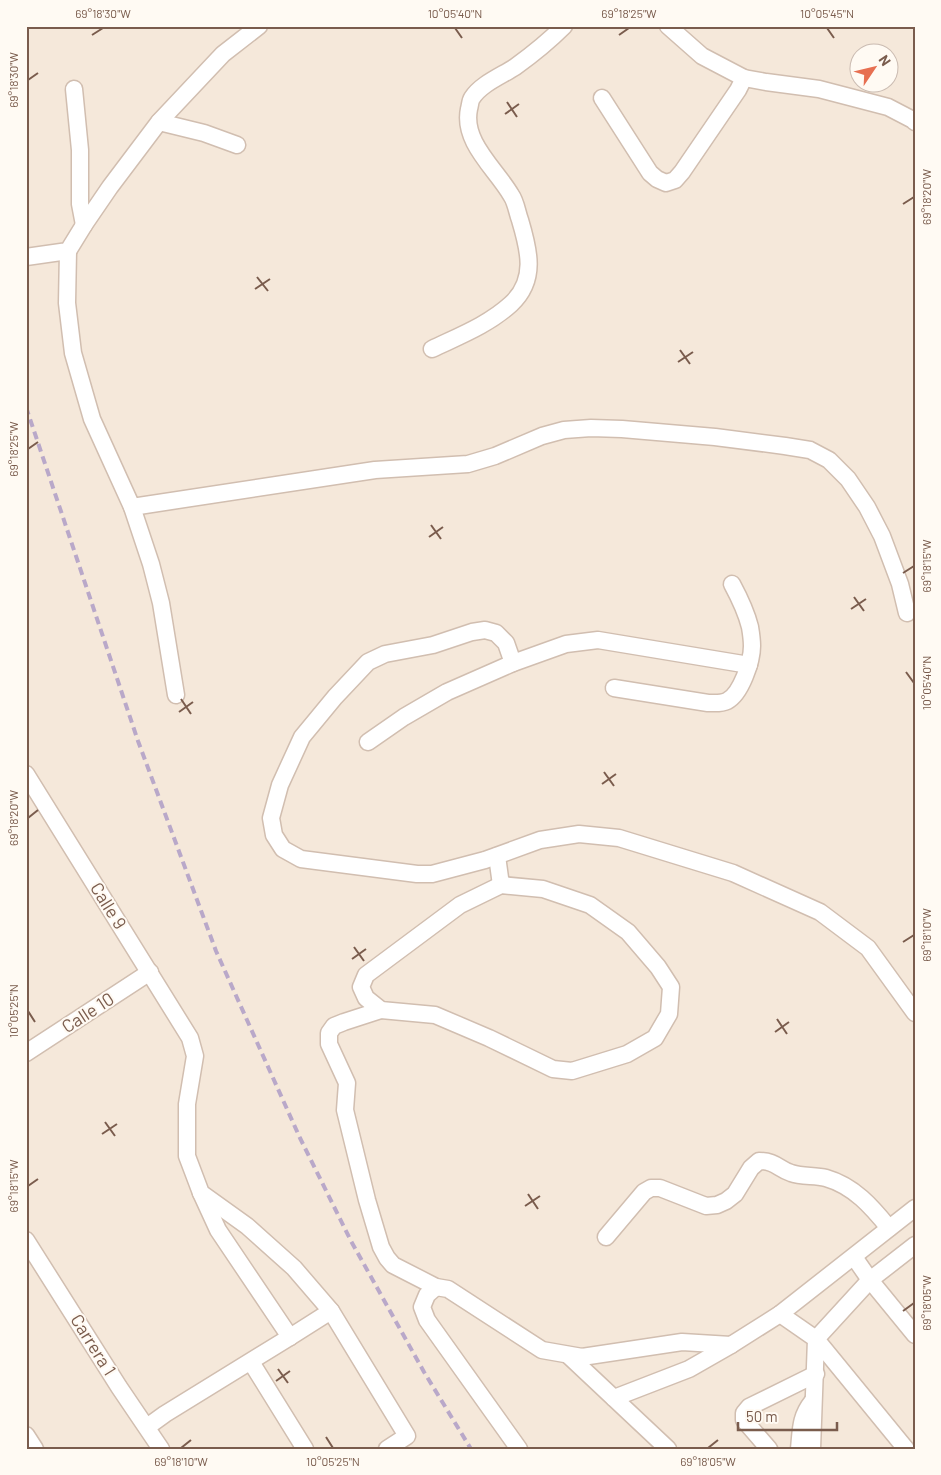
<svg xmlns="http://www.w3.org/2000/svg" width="941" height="1475" viewBox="0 0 941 1475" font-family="Barlow,sans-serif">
  <rect width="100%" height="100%" fill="#fdf6ec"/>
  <!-- residential -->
  <path fill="#f5e8da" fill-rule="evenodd" d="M26,26H915V1449H26ZM858,52H888V82H858Z"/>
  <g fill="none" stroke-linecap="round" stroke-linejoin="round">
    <defs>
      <g id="minor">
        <polyline points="668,26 702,56 744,78 766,82 819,89 888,107 913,120 915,122"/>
        <polyline points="74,89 80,150 80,204 84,225"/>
        <polyline points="602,98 650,173 657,179 666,183 675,180 682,172 738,90 744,78"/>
        <polyline points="159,122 204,133 237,145"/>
        <polyline points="68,251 67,303 73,353 92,419 132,507 151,564 161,603 176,695"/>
        <polyline points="26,257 68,251 84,225 110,187 159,122 223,54 259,26"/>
        <path d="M432,349C459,336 488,325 511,304C537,280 529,250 520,220C517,212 516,202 511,195C496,169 462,142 469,109C470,106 470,101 472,98C481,84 501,76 515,67C533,54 548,42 564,26"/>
        <polyline points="132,507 375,470 468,464 495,456 542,436 564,430 591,428 622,429 715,437 785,446 810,450 829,460 848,479 867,507 882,536 900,584 907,613"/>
        <polyline points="513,663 506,643 496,633 485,630 472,632 433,645 385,654 368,662 335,697 302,737 280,785 271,818 274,835 283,849 301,859 417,874 432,874 485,860 540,840 579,834 619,838 733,873 820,912 868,948 915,1013"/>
        <path d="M614,688L708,703C714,703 721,704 727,701C741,694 752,661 752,646C752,640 751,633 750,627C746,611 739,597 732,584"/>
        <polyline points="368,742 404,717 447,692 513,663 566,644 598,640 749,665"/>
        <polyline points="26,774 190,1038 195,1056 187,1104 187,1156 201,1193 247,1226 294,1268 331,1311 407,1436 387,1449"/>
        <polyline points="497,856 501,885"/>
        <polygon points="501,885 543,889 590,905 628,932 658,967 671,987 669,1014 655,1038 627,1054 572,1071 553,1069 489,1038 435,1015 381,1010 366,998 361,987 366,975 460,905"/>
        <polyline points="381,1010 344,1022 334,1026 329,1033 329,1044 347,1083 345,1110 367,1200 381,1247 387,1258 393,1265 436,1287 448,1289 542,1350 582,1357 682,1342 731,1345 780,1314 915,1208"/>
        <polyline points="26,1053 150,972"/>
        <polyline points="201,1193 218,1230 290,1337"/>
        <path d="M606,1237L644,1192L651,1188H660L706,1206L717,1205L726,1201L735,1194L751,1168L759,1161C776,1161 778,1169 791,1173C802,1177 815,1175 826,1178C854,1186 872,1207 889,1228"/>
        <polyline points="26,1240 119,1387 161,1449"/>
        <polyline points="854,1257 870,1280 915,1335"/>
        <polyline points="436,1287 427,1295 422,1307 427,1320 519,1449"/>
        <polyline points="780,1314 816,1339 812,1449"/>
        <polyline points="568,1355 668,1449"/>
        <polyline points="251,1362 305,1449"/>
        <polyline points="614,1398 689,1369 731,1345"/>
        <polyline points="147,1427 165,1414 290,1337 331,1311"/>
        <polyline points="26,1435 35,1449"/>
        <polyline points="769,1449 744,1420 744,1413 749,1407 816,1374"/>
        <path d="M799,1449C801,1430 800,1417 812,1402"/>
        <polyline points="906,1449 816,1339 870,1280 915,1245"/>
      </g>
    </defs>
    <!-- minor casing -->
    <use href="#minor" stroke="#d1beb0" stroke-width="19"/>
    <!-- minor -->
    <use href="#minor" stroke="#fff" stroke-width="16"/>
    <!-- rail -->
    <polyline stroke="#b9a8c9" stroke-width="4" stroke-dasharray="8 5" stroke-linecap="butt" points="26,407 138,741 216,951 300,1138 351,1241 424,1372 471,1449"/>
  </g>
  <!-- ticks -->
  <path fill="none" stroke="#7a5c4d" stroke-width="2" d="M455,28L462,38M827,28L834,38M92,35L103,28M619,35L629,28M28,80L38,73M507,102L517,117M505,114L519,104M903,204L914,197M257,277L268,291M255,289L270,279M680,350L690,364M678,362L693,352M28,449L38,442M431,525L441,539M429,537L443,527M903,573L914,566M854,597L864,611M851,609L866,599M906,672L914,683M181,699L191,714M179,712L193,702M604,772L614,786M602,784L616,774M28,818L38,810M903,942L914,935M354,947L364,961M352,959L366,949M28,1011L35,1022M777,1019L787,1034M775,1032L789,1022M105,1122L115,1136M102,1134L117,1124M28,1186L38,1179M528,1194L538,1209M525,1206L540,1196M903,1311L914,1303M278,1369L288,1383M276,1381L290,1371M326,1437L333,1448M181,1448L191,1440M708,1448L718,1440"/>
  <g text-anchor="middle" stroke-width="4" stroke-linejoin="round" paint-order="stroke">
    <!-- street labels -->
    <g font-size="18" fill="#7a5c4d" stroke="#fffaf3">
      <text transform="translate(108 906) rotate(58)" y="6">Calle 9</text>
      <text transform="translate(88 1013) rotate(-33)" y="6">Calle 10</text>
      <text transform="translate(93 1345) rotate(58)" y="6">Carrera 1</text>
    </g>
  </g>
  <!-- border -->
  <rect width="941" height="1475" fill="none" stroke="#fffaf3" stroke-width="55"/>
  <!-- north arrow -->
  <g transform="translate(874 68) rotate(55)"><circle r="24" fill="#fffaf3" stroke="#cabbb1"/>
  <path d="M0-4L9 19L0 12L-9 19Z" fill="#e76f51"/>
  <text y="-8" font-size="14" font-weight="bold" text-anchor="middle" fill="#7a5c4d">N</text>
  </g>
  <!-- scale -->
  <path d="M738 1422v8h99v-8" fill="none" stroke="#7a5c4d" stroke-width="2.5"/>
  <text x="746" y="1422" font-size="15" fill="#7a5c4d" stroke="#fffaf3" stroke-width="4" paint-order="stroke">50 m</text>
  <rect x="28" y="28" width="886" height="1420" fill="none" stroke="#7a5c4d" stroke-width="2"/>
  <g font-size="12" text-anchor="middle" fill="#7a5c4d">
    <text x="103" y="18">69°18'30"W</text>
    <text x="455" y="18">10°05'40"N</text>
    <text x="629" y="18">69°18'25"W</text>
    <text x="827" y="18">10°05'45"N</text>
    <text transform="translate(14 80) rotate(-90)" y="4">69°18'30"W</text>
    <text transform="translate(927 197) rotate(-90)" y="4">69°18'20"W</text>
    <text transform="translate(14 449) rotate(-90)" y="4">69°18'25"W</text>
    <text transform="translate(927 566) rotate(-90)" y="4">69°18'15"W</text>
    <text transform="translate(927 683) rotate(-90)" y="4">10°05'40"N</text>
    <text transform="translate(14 818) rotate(-90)" y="4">69°18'20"W</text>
    <text transform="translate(927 935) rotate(-90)" y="4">69°18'10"W</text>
    <text transform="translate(14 1011) rotate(-90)" y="4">10°05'25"N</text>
    <text transform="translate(14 1186) rotate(-90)" y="4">69°18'15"W</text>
    <text transform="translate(927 1303) rotate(-90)" y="4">69°18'05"W</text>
    <text x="181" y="1466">69°18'10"W</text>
    <text x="333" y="1466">10°05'25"N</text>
    <text x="708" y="1466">69°18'05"W</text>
  </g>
</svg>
